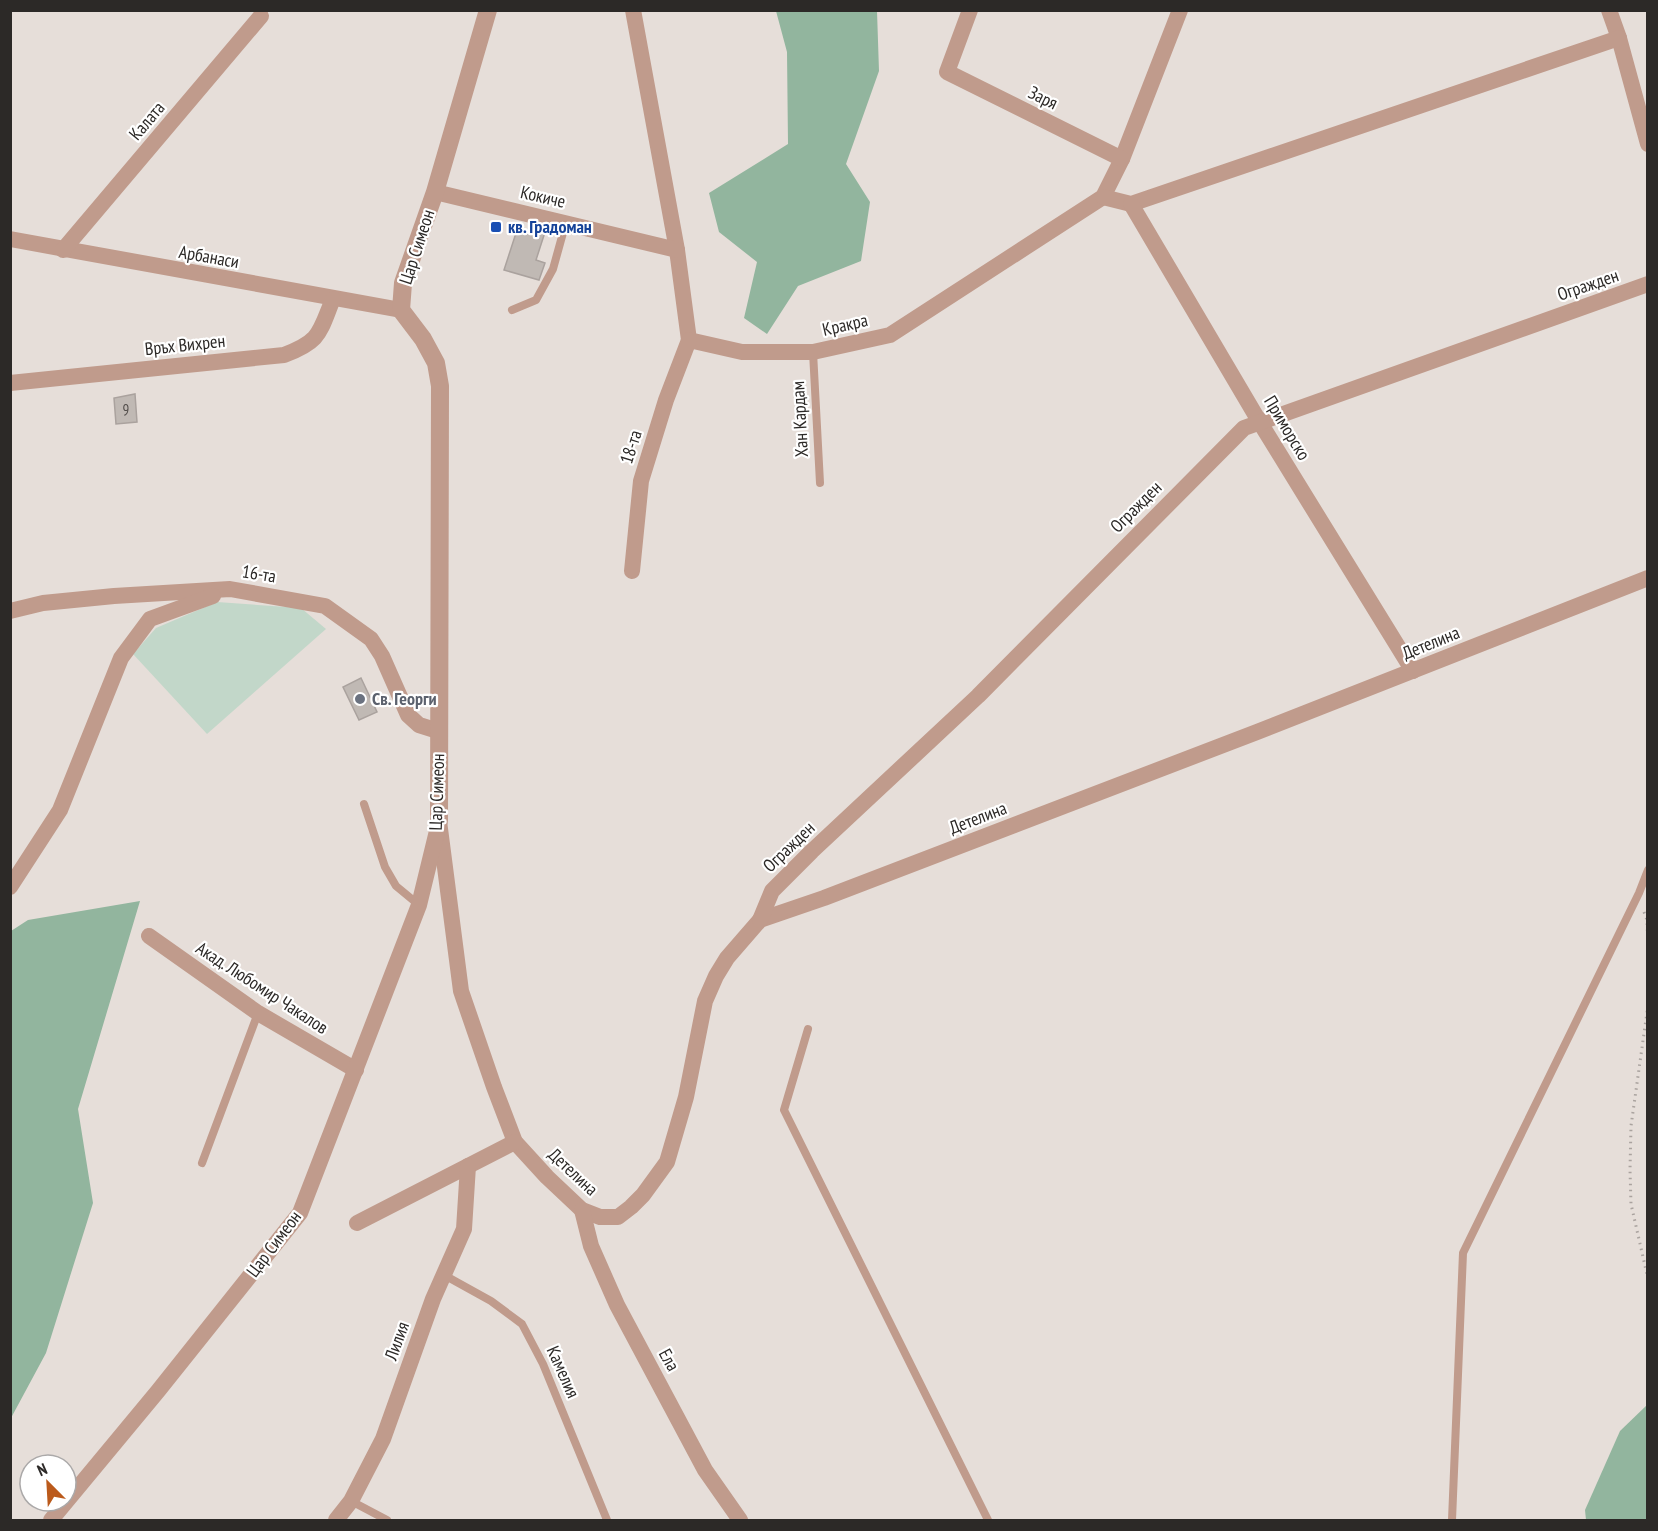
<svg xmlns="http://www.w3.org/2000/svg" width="1658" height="1531" viewBox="0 0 1658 1531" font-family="'PT Sans Narrow',sans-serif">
  <rect width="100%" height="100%" fill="#e6ded9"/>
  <!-- green -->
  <polygon fill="#c2d7c9" points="217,602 301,608 326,629 207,734 133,654 156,628"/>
  <!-- forest -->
  <g fill="#92b59e">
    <polygon points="776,11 877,11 879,71 846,164 870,202 861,261 798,286 767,334 744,318 757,262 719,232 709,193 788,144 787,52"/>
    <polygon points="140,901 78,1109 93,1203 46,1353 11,1418 11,931 28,920"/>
    <polygon points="1647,1405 1647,1520 1586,1520 1585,1510 1620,1431"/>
  </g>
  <!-- building -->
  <g fill="#c0b9b4" stroke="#aaa29e" stroke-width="1.5">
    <polygon points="531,226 546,229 536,260 545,263 539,280 504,270 517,230 528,234"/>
    <polygon points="135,394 137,422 116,424 114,398"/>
    <polygon points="361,678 377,712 359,720 343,687"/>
  </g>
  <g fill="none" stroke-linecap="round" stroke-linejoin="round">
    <!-- path -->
    <g stroke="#aaa39f" stroke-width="3" stroke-dasharray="1.5 4.5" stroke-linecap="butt">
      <polyline points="1644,912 1647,920 1648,949"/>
      <polyline points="1648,1005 1631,1126 1630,1170 1631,1204 1648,1279"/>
    </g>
    <!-- service -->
    <g stroke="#c09b8c" stroke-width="8">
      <polyline points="512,310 536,300 553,269 566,222"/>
      <polyline points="813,352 820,483"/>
      <polyline points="364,804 385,867 396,886 419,905"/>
      <polyline points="808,1029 784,1110 988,1520"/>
      <polyline points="202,1163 258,1013"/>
      <polyline points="444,1275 491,1301 522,1324 543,1364 607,1520"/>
      <polyline points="351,1501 387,1520"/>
      <polyline points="1452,1520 1463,1253 1639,893 1648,870"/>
    </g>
    <!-- minor -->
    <g stroke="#c09b8c" stroke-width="16">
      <polyline points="633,10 677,250 689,340 742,352 813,352 890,335 1103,197 1122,159 1180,10"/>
      <polyline points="970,10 947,72 1122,159"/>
      <polyline points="1609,10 1619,38 1648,144"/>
      <polyline points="435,192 677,250"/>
      <polyline points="1103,197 1131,204 1619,38"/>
      <polyline points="1131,204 1259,421 1413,671"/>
      <polyline points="10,239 401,310"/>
      <polyline points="63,250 261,16"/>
      <path d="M10,383L284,355C321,341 319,333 333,299"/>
      <polyline points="632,571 641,481 666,400 689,340"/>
      <polyline points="10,611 43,603 114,596 230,589 325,606 371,639 382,656 408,715 419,725 438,731"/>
      <polyline points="439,821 461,991 494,1087 515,1142 547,1177 582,1210 600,1217 618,1217 631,1207 643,1195 667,1162 686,1097 705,1001 716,976 727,958 760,920 824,898 1257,732 1648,578"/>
      <polyline points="10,887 60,810 121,658 150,619 213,596"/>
      <polyline points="760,920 772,891 812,851 978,696 1244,428 1648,284"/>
      <polyline points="149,936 258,1013 356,1070"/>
      <polyline points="582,1210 591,1246 617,1305 705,1470 740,1520"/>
      <polyline points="357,1223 515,1142"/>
      <polyline points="51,1520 158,1391 300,1213 419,905 437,831"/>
      <polyline points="336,1520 351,1501 383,1439 433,1299 464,1229 468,1166"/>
    </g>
    <!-- tertiary -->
    <polyline stroke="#c09b8c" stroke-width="18" points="439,821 440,386 436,363 423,339 401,310 403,283 435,192 488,10"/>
  </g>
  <!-- markers -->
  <rect fill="#1a4fb4" stroke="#fff" stroke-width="2" x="490" y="221" width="12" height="12" rx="3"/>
  <circle fill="#6b7280" stroke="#fff" stroke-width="2" cx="360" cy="699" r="6"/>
  <g text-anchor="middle" stroke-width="4.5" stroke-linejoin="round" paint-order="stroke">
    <!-- number labels -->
    <g font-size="15" fill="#514d4a">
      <text x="126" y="415">9</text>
    </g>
    <!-- street labels -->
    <g font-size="18" fill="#2c2927" stroke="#fff">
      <text transform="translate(1043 98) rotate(26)" y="6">Заря</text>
      <text transform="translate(147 121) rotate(-50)" y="6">Калата</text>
      <text transform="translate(543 197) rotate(13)" y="6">Кокиче</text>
      <text transform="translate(417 247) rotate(-72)" y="6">Цар Симеон</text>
      <text transform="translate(209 257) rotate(10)" y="6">Арбанаси</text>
      <text transform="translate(1588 285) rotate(-19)" y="6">Огражден</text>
      <text transform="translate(845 325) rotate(-13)" y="6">Кракра</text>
      <text transform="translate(185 345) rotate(-6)" y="6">Връх Вихрен</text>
      <text transform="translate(800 419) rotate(-93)" y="6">Хан Кардам</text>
      <text transform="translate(1287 428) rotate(59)" y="6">Приморско</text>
      <text transform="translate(631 447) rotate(-72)" y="6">18-та</text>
      <text transform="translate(1136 507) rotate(-45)" y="6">Огражден</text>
      <text transform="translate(259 574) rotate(9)" y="6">16-та</text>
      <text transform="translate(1431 643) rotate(-22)" y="6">Детелина</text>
      <text transform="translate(437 792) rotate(-88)" y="6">Цар Симеон</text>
      <text transform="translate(978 818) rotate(-21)" y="6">Детелина</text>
      <text transform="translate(789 847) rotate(-44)" y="6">Огражден</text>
      <text transform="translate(262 988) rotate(33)" y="6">Акад. Любомир Чакалов</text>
      <text transform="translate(573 1172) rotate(43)" y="6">Детелина</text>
      <text transform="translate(274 1244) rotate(-53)" y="6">Цар Симеон</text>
      <text transform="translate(397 1341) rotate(-70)" y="6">Лилия</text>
      <text transform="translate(669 1360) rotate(61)" y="6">Ела</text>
      <text transform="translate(563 1372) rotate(66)" y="6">Камелия</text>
    </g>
    <!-- transit labels -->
    <g font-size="18" font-weight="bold" fill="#164399" stroke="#fff" text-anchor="start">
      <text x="508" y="233">кв. Градоман</text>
    </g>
    <!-- worship labels -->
    <g font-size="18" font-weight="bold" fill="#5b616d" stroke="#fff" text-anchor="start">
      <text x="372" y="705">Св. Георги</text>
    </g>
  </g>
  <!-- border -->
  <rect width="1658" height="1531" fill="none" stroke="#2c2927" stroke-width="24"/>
  <!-- north arrow -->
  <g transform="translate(48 1483) rotate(336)"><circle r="28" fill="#ffffff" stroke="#aba9a9" stroke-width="1.5"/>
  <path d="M0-4.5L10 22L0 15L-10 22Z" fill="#bb5a1b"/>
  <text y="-9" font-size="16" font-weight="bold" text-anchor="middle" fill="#2c2927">N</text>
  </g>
</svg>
